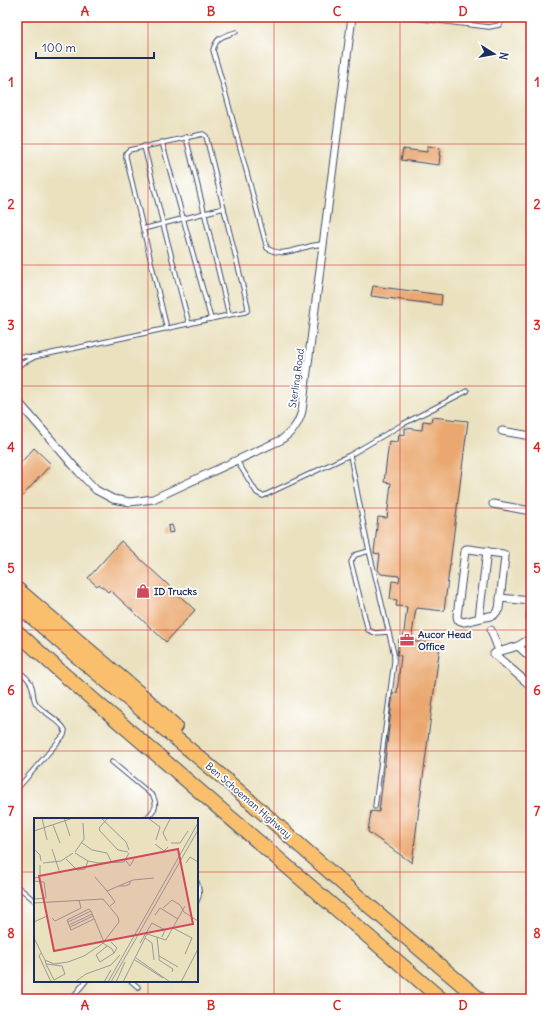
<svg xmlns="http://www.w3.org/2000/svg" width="548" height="1016" viewBox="0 0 548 1016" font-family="Delius,sans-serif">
  <rect width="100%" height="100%" fill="#fff"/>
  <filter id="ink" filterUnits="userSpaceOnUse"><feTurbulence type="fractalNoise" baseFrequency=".025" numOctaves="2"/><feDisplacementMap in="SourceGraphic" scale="8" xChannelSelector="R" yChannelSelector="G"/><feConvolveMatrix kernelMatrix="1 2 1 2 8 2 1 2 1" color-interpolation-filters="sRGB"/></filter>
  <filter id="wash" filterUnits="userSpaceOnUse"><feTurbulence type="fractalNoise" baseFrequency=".012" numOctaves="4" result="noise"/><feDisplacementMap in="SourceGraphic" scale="16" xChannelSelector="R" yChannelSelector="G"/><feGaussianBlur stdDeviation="0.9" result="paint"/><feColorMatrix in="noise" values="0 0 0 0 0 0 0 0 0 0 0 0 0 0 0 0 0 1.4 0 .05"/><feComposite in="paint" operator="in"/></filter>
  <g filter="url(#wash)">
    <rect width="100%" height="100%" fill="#eae1bf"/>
    <g id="blocks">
      <!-- building -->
      <g fill="#eaa86f">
        <polygon points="427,146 440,148 439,155 440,155 439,165 401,160 403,149 427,152"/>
        <polygon points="373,286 442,295 441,305 371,296"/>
        <polygon points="432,417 468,421 444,611 416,608 411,641 440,645 412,863 368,832 371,811 379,812 393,693 397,693 401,656 397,655 399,639 403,640 407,607 396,606 397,600 390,599 392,581 399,582 400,576 381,574 378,570 380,554 374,553 378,517 387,518 391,483 384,482 389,441 398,442 399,434 405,435 405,428 422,430 423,421 431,422"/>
        <polygon points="34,448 51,464 17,502 17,467"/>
        <polygon points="172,525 174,532 169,533 168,526"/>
        <polygon points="121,541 195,610 166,642 110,590 108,592 99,584 97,586 88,578"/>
      </g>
    </g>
  </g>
  <g filter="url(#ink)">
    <use href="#blocks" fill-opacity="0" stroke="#3a4a6d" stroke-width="1"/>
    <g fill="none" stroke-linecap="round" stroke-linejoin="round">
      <defs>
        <g id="lane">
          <polyline points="406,17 489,27 499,25 505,17"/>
          <path d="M236,32C224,36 217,36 213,50L226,95L267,248C280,257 293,250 307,247C312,245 318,245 323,244"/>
          <polyline points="186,137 229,315"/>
          <polyline points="162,142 211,319"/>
          <polyline points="144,146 163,224 189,324"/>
          <polyline points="143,229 224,208"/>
          <polyline points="17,356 34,357 229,315 245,312 247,311 248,307 206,136 203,134 129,150 126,153 126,157 167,329"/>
          <polyline points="17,366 33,358"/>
          <polyline points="350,455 403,424 467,391"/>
          <polyline points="237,461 257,493 263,496 350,455 367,542 394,654 394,662 375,807"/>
          <polyline points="369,551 355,555 351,562 368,630 375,633 388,632"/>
          <path d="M17,671C23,674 30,680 32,687C34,693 32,699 37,705C45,714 59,719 65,730L64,735L17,789"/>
          <path d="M112,762L153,796C159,808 153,810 146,819"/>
          <path d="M197,882C199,889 201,894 197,901"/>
          <polyline points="17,886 35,901"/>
          <polyline points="131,981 138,987"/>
          <polyline points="71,999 86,981"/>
        </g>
        <g id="street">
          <path d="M17,399L21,405L79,472L96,490L113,499L130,502L153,499L281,440C293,431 298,425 302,411L352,17"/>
          <polyline points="502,431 531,436"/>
          <polyline points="493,504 531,511"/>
          <polygon points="466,549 469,549 503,554 505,555 505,557 499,609 494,615 464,622 458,620 457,616 465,551"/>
          <polyline points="500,598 531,601"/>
          <polyline points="531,599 530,618 531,624"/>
          <polyline points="479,618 487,551"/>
          <polyline points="491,630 499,651"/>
          <polyline points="531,638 518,646 495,653 494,654 531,686"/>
          <polyline points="518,646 531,658"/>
        </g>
        <g id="highway">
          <polyline points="17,589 146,699 175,726"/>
          <polyline points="17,604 72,652 226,780 348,888 479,999"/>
          <polyline points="17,632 61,672 441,999"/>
        </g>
      </defs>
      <!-- lane casing -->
      <use href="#lane" stroke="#3a4a6d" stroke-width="5.5"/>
      <!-- street casing -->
      <use href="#street" stroke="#3a4a6d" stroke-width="9"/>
      <!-- highway casing -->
      <use href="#highway" stroke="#3a4a6d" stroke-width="16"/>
      <!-- lane -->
      <use href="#lane" stroke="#fff" stroke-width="3.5"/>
      <!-- street -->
      <use href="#street" stroke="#fff" stroke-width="7"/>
      <!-- highway -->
      <use href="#highway" stroke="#f9bf6d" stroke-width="14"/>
    </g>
  </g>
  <!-- grid -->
  <path fill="none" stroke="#d62828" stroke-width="1" stroke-opacity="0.55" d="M148,17V819M274,17V999M400,17V999M17,144H531M17,265H531M17,386H531M17,508H531M17,630H531M17,751H531M17,872H35M197,872H531M148,981V999"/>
  <!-- icons -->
  <defs>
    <symbol id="shop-bare" viewBox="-9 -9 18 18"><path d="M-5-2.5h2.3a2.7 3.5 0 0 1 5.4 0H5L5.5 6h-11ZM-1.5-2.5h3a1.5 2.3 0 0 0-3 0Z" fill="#d1495b" stroke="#fff" stroke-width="2.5" paint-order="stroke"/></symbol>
    <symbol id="office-bare" viewBox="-9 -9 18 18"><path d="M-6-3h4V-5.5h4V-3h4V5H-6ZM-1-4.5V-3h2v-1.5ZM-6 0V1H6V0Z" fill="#d1495b" stroke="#fff" stroke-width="2.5" paint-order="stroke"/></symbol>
  </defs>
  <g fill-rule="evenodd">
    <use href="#shop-bare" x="133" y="581" width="20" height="20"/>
    <use href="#office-bare" x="397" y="630" width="20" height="20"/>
  </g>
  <g text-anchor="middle" stroke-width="3.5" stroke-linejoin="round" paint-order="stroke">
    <!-- street labels -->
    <g font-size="10" fill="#1b2f5e" stroke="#fff">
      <text transform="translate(296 378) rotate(-82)" y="4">Sterling Road</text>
      <text transform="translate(249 800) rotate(41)" y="4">Ben Schoeman Highway</text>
    </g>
    <!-- poi labels -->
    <g font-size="10" font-weight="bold" fill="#1b2f5e" stroke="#fff" text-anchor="start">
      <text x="154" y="595">ID Trucks</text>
      <text x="418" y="638">Aucor Head<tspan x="418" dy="12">Office</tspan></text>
    </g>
  </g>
  <!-- overview -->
  <g transform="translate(34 818)">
    <rect width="164" height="164" fill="#eae1bf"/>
    <path fill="none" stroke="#979a98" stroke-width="1" d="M8,0L13,22M30,0L36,18M67,0L92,24L95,32M74,0L65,10L66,13L84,32L94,34M114,0L126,9L122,22M19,7L26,25M0,13L39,0M133,23L129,15L136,1M48,25L58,32L73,35L78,45M137,25H146L154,13M121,26L130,33L134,29M0,31L6,37L7,43M18,31L26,55M41,34L50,21L49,5M41,35L54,43L64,45L90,44L95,35M32,41L43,52L51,51L54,43M92,43L96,48L100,41M9,45L27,43L39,35M152,45L156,39L164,44M61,59L73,73M0,60L6,59V47M0,63L10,64L12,80L0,81M85,68H91L96,66V63M0,85L69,81L84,99L85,104L68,126L50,138L34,144L20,146L11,142L0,120M76,88L81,84L73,73L99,62L120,60M129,90L138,82L146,87L150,94L164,103M57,93L55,91L33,102L37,112L60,101M57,93L70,124M121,97L126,90L144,101M18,100L21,103L47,90L45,82M0,104L13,98M34,104L57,93M35,107L58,96M36,109L59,98M139,110L158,120L151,136M123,119L125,138L144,149M111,120L118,125L120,142M77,124L83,130L80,135M69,125L78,131L80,135L66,144L62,137L73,128M106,125L118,105L131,112L128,119M7,135L5,138L17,164M125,138V142L139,151L138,154M102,140L136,164M11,142L12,146L20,162L31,156L28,148L12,146M101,142L129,160M41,164L52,156L77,147L86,137M70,164L77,152M74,164L164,5M77,164L164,12M82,164L91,144M89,164L113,116L132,122L151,88M147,164L164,131"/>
    <path fill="#d1495b" fill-opacity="0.15" stroke="#d1495b" stroke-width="2" d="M144,31L159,106L20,133L5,58Z"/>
    <rect width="164" height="164" fill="none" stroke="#1b2f5e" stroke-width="2"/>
  </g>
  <!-- margin -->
  <rect width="548" height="1016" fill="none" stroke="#fff" stroke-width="44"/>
  <!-- north arrow -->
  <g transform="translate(494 54) rotate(101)" stroke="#ffffff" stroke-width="3" paint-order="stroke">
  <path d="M0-3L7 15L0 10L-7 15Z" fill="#1b2f5e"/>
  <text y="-6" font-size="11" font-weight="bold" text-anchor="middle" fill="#1b2f5e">N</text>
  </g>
  <!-- scale -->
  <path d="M36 52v6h118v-6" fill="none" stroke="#1b2f5e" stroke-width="2"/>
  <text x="42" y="52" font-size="12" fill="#1b2f5e" stroke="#ffffff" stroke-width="3" paint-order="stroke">100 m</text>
  <rect x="22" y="22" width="504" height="972" fill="none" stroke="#d62828" stroke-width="1.5"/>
  <g font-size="13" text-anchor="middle" font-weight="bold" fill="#d62828">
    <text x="85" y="16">A</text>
    <text x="211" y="16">B</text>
    <text x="337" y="16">C</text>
    <text x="463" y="16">D</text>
    <text x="11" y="87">1</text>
    <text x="537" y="87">1</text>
    <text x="11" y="209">2</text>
    <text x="537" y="209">2</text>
    <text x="11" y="330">3</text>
    <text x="537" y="330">3</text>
    <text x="11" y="452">4</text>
    <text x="537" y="452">4</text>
    <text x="11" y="573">5</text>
    <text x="537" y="573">5</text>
    <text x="11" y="695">6</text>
    <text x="537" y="695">6</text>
    <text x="11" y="816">7</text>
    <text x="537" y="816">7</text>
    <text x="11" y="938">8</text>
    <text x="537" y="938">8</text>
    <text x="85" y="1010">A</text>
    <text x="211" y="1010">B</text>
    <text x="337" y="1010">C</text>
    <text x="463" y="1010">D</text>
  </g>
</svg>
